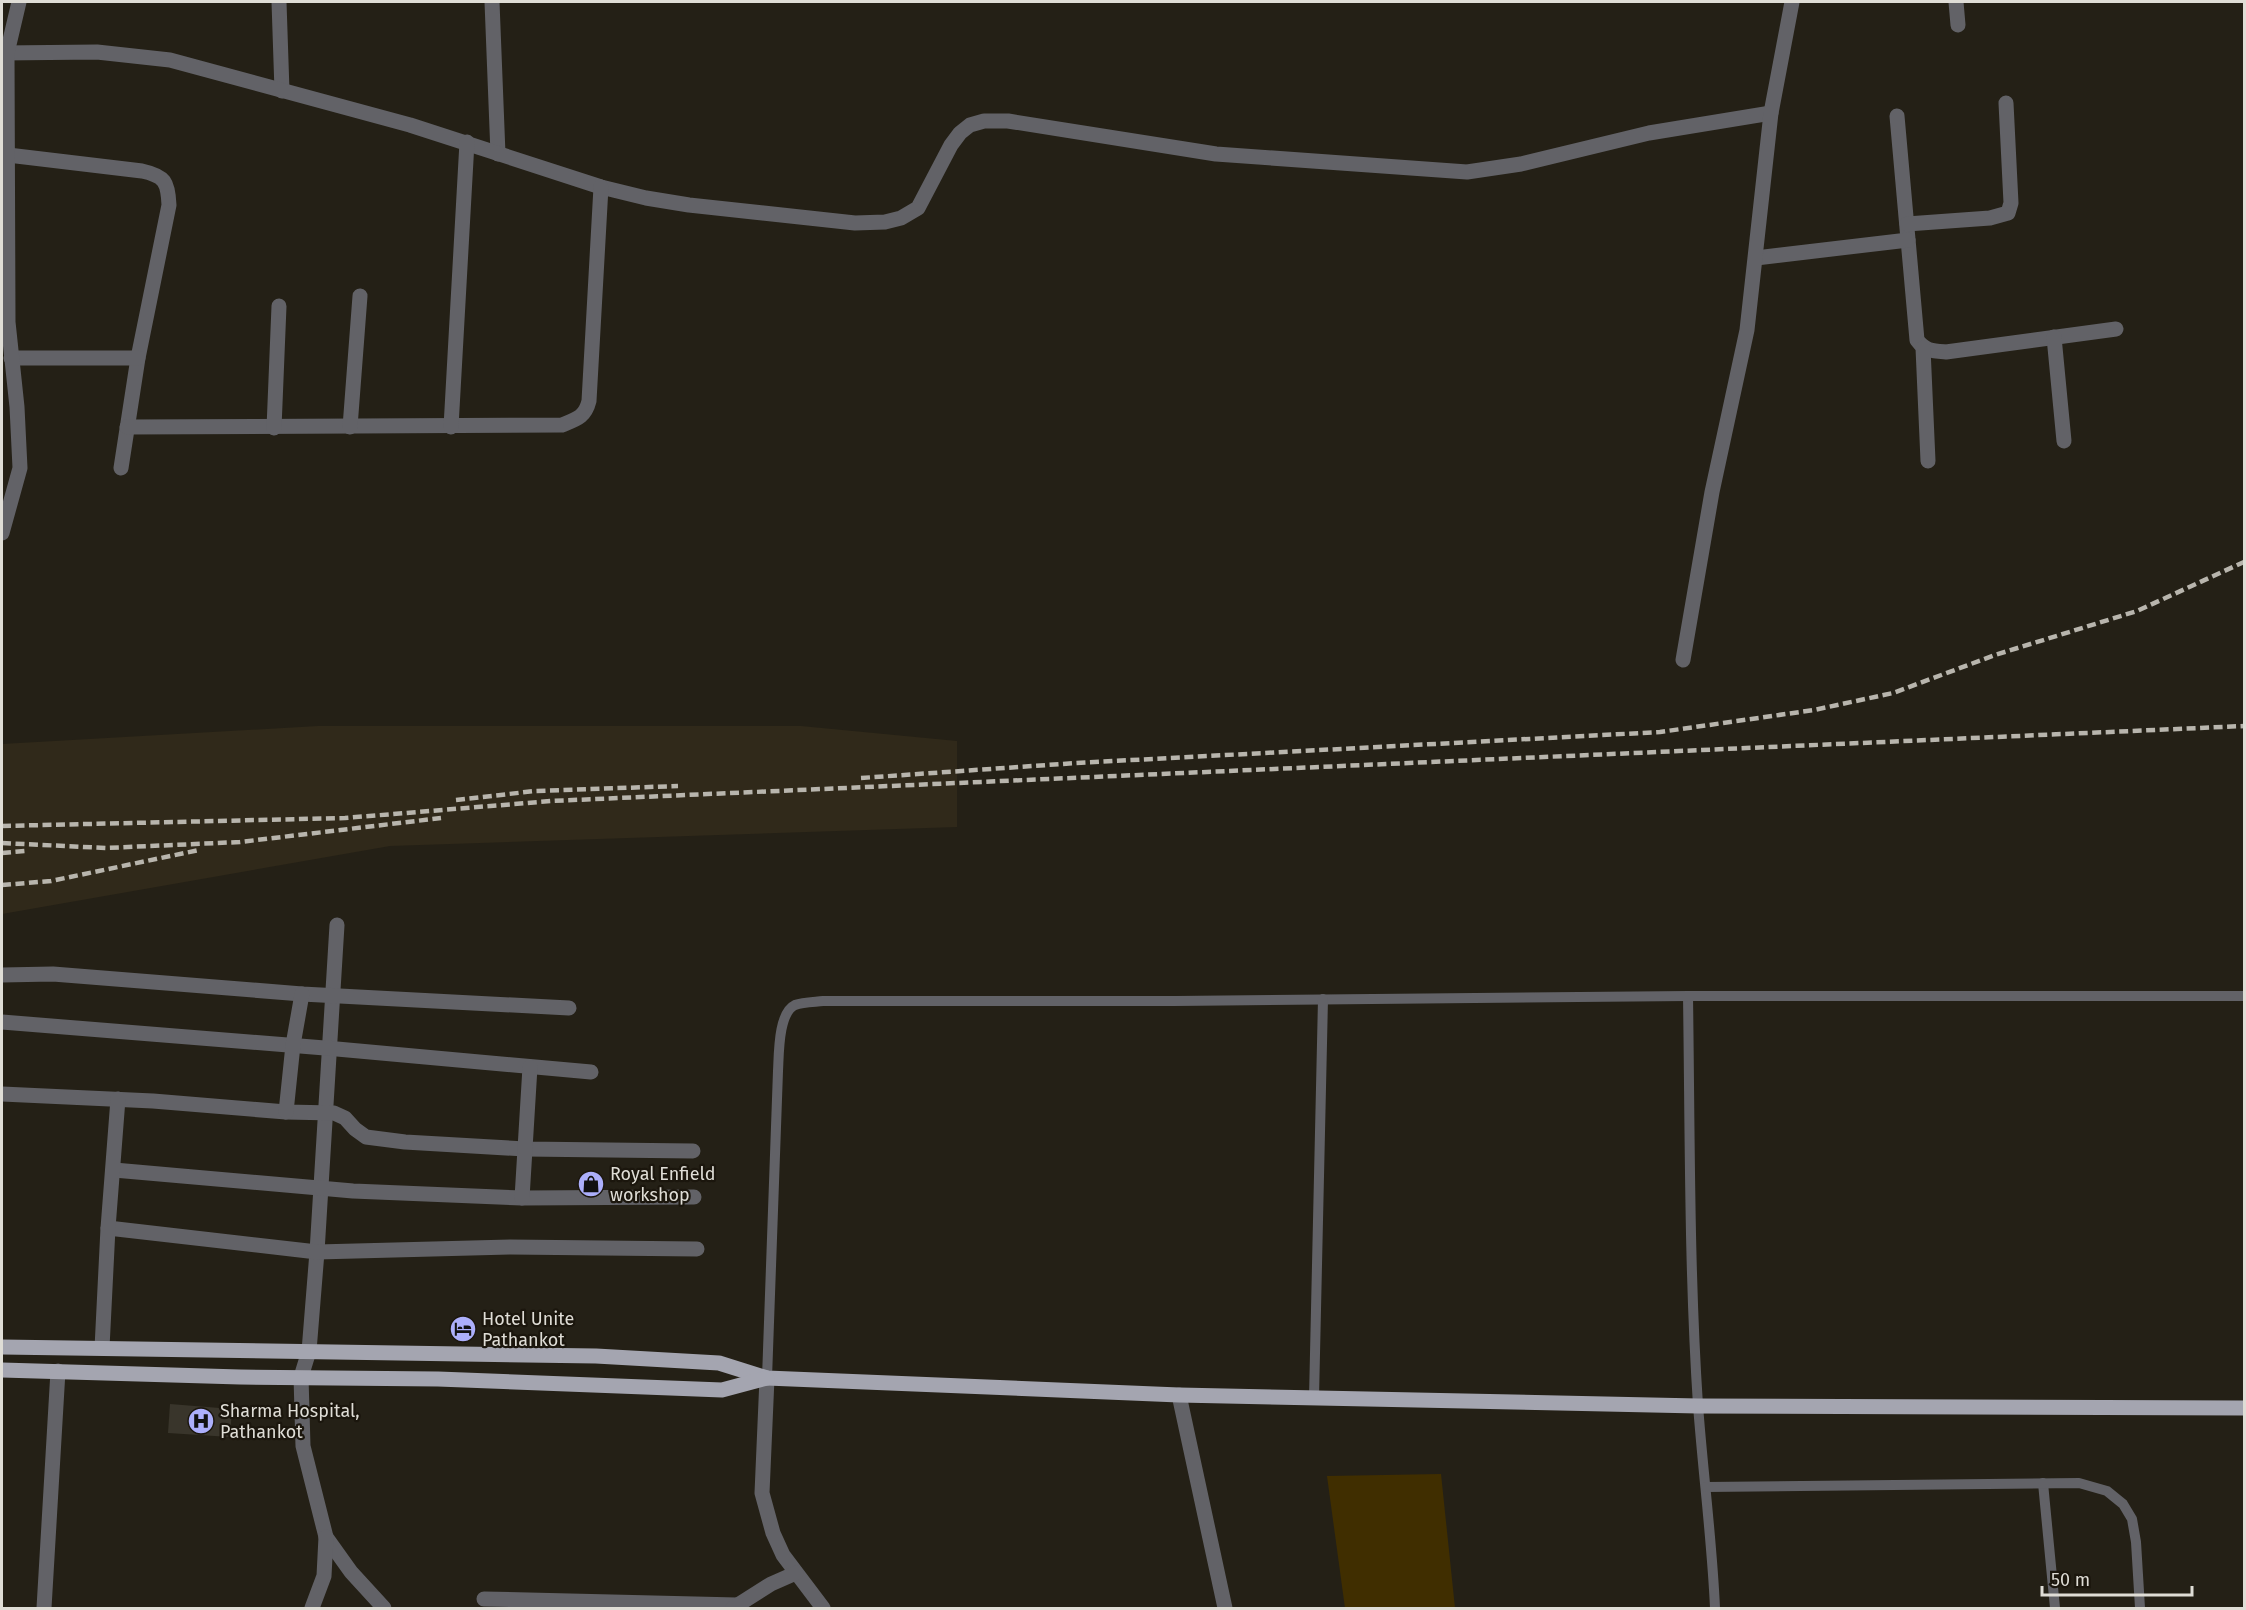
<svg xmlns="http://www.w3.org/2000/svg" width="2246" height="1610" viewBox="0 0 2246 1610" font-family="'Fira Sans',sans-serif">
  <rect width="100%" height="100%" fill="#242016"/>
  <!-- built -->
  <polygon fill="#30291a" points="318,726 801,726 957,741 957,827 390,846 2,914 2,744"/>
  <!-- green -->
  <polygon fill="#402e00" points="1441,1474 1455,1608 1345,1608 1327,1476"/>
  <!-- building -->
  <polygon fill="#39352b" points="170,1404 232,1409 230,1437 168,1433"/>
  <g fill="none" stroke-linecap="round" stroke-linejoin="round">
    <!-- service -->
    <g stroke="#626267" stroke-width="10">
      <path d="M1688,996C1690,1132 1689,1269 1698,1405C1703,1473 1712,1540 1715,1608"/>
      <path d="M767,1378L778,1071C779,1055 778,1013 795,1005C803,1002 814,1002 823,1001H1175L1688,996H2244"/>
      <polyline points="1314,1398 1323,999"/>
      <polyline points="2043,1483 2055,1608"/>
      <polyline points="1706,1487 2079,1483 2107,1491 2123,1504 2132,1519 2136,1542 2140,1608"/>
    </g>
    <!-- minor -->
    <g stroke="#626267" stroke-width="15">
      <polyline points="279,2 282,91"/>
      <polyline points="492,2 498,154"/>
      <polyline points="1956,2 1958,25"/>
      <polyline points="2,53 97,52 170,60 410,125 601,187 646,198 689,205 855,223 885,222 901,218 918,208 951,145 960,133 970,125 984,121 1008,121 1216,154 1467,172 1521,164 1649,133 1771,113"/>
      <path d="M1897,116L1917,340C1925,351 1933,351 1946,352L2116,329"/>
      <path d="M8,155L142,171C165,176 168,182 169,205L138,358L121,468"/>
      <polyline points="1907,224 1990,218 2008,213 2011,203 2006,103"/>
      <polyline points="1756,258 1908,240"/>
      <polyline points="2054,337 2064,441"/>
      <polyline points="1923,348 1928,461"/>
      <polyline points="11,358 138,358"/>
      <path d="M127,427L562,425C577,419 585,417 589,401L601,187"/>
      <polyline points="350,427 360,296"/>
      <polyline points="451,427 467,142"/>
      <polyline points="274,428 279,306"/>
      <polyline points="2,533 20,468 17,407 8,322 7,53 19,2"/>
      <polyline points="1683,660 1712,492 1747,330 1771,113 1792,2"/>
      <polyline points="337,925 317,1252 309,1351 301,1377 303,1446 326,1537 351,1572 384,1608"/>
      <polyline points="2,975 53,974 302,994 569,1008"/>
      <polyline points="2,1022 337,1049 591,1072"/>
      <polyline points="2,1094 153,1101 286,1112 334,1113 345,1118 355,1129 366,1137 405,1142 525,1149 693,1151"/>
      <polyline points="286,1112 293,1045 302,994"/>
      <polyline points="114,1170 353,1191 522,1198 694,1197"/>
      <polyline points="522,1198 530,1067"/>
      <polyline points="108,1228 317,1252 510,1247 697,1249"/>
      <polyline points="102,1348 108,1228 118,1099"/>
      <polyline points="767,1378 762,1493 773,1533 783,1555 823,1608"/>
      <polyline points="1179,1395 1225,1608"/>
      <polyline points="484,1599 737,1605"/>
      <polyline points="44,1608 58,1371"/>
      <polyline points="312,1608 324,1576 326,1537"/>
      <polyline points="733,1608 771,1584 796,1573"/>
    </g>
    <!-- primary -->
    <g stroke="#a4a5b0" stroke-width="15">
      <polyline points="2,1347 596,1356 719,1363 767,1378 1179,1395 1698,1406 2244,1408"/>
      <polyline points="2,1370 240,1377 438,1379 722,1390 767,1378"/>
    </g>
    <!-- rail -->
    <g stroke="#b8b5ad" stroke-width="4.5" stroke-dasharray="9 4.5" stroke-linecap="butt">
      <polyline points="861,778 1076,763 1660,732 1814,710 1893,693 1995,655 2137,611 2244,562"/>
      <polyline points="456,800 535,791 678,786"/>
      <polyline points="2,826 345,818 551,801 2244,726"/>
      <polyline points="2,843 106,848 240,842 441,818"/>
      <polyline points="2,853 25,851"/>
      <polyline points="2,885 51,881 199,850"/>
    </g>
  </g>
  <!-- icons -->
  <defs>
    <symbol id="shop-disc" viewBox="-11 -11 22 22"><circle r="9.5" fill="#acaffb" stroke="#1b160d"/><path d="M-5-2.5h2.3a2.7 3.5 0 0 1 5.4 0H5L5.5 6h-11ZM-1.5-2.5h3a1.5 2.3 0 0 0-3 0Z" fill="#111"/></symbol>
    <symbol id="hotel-disc" viewBox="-11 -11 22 22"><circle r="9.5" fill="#acaffb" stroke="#1b160d"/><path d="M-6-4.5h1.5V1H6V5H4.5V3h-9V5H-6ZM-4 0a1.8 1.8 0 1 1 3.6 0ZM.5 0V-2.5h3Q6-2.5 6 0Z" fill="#111"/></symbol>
    <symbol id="hospital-disc" viewBox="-11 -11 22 22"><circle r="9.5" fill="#acaffb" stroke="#1b160d"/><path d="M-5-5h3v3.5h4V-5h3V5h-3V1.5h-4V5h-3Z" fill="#111"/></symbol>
  </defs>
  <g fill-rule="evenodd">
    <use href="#shop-disc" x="576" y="1169" width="30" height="30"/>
    <use href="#hotel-disc" x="448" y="1314" width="30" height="30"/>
    <use href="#hospital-disc" x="186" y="1406" width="30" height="30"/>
  </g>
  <g text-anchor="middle" stroke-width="4.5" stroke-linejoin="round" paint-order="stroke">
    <!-- poi labels -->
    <g font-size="18" fill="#dfddd6" stroke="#1b160d" text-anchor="start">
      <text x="610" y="1180">Royal Enfield<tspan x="610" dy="21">workshop</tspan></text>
      <text x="482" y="1325">Hotel Unite<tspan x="482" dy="21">Pathankot</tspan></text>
      <text x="220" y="1417">Sharma Hospital,<tspan x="220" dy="21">Pathankot</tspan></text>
    </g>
  </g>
  <!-- border -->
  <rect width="2246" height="1610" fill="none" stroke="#dfddd6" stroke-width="6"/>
  <!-- scale -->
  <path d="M2042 1586v9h150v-9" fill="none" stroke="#dfddd6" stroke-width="3"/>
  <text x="2051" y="1586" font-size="18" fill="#dfddd6" stroke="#1b160d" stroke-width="4.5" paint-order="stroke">50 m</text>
</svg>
